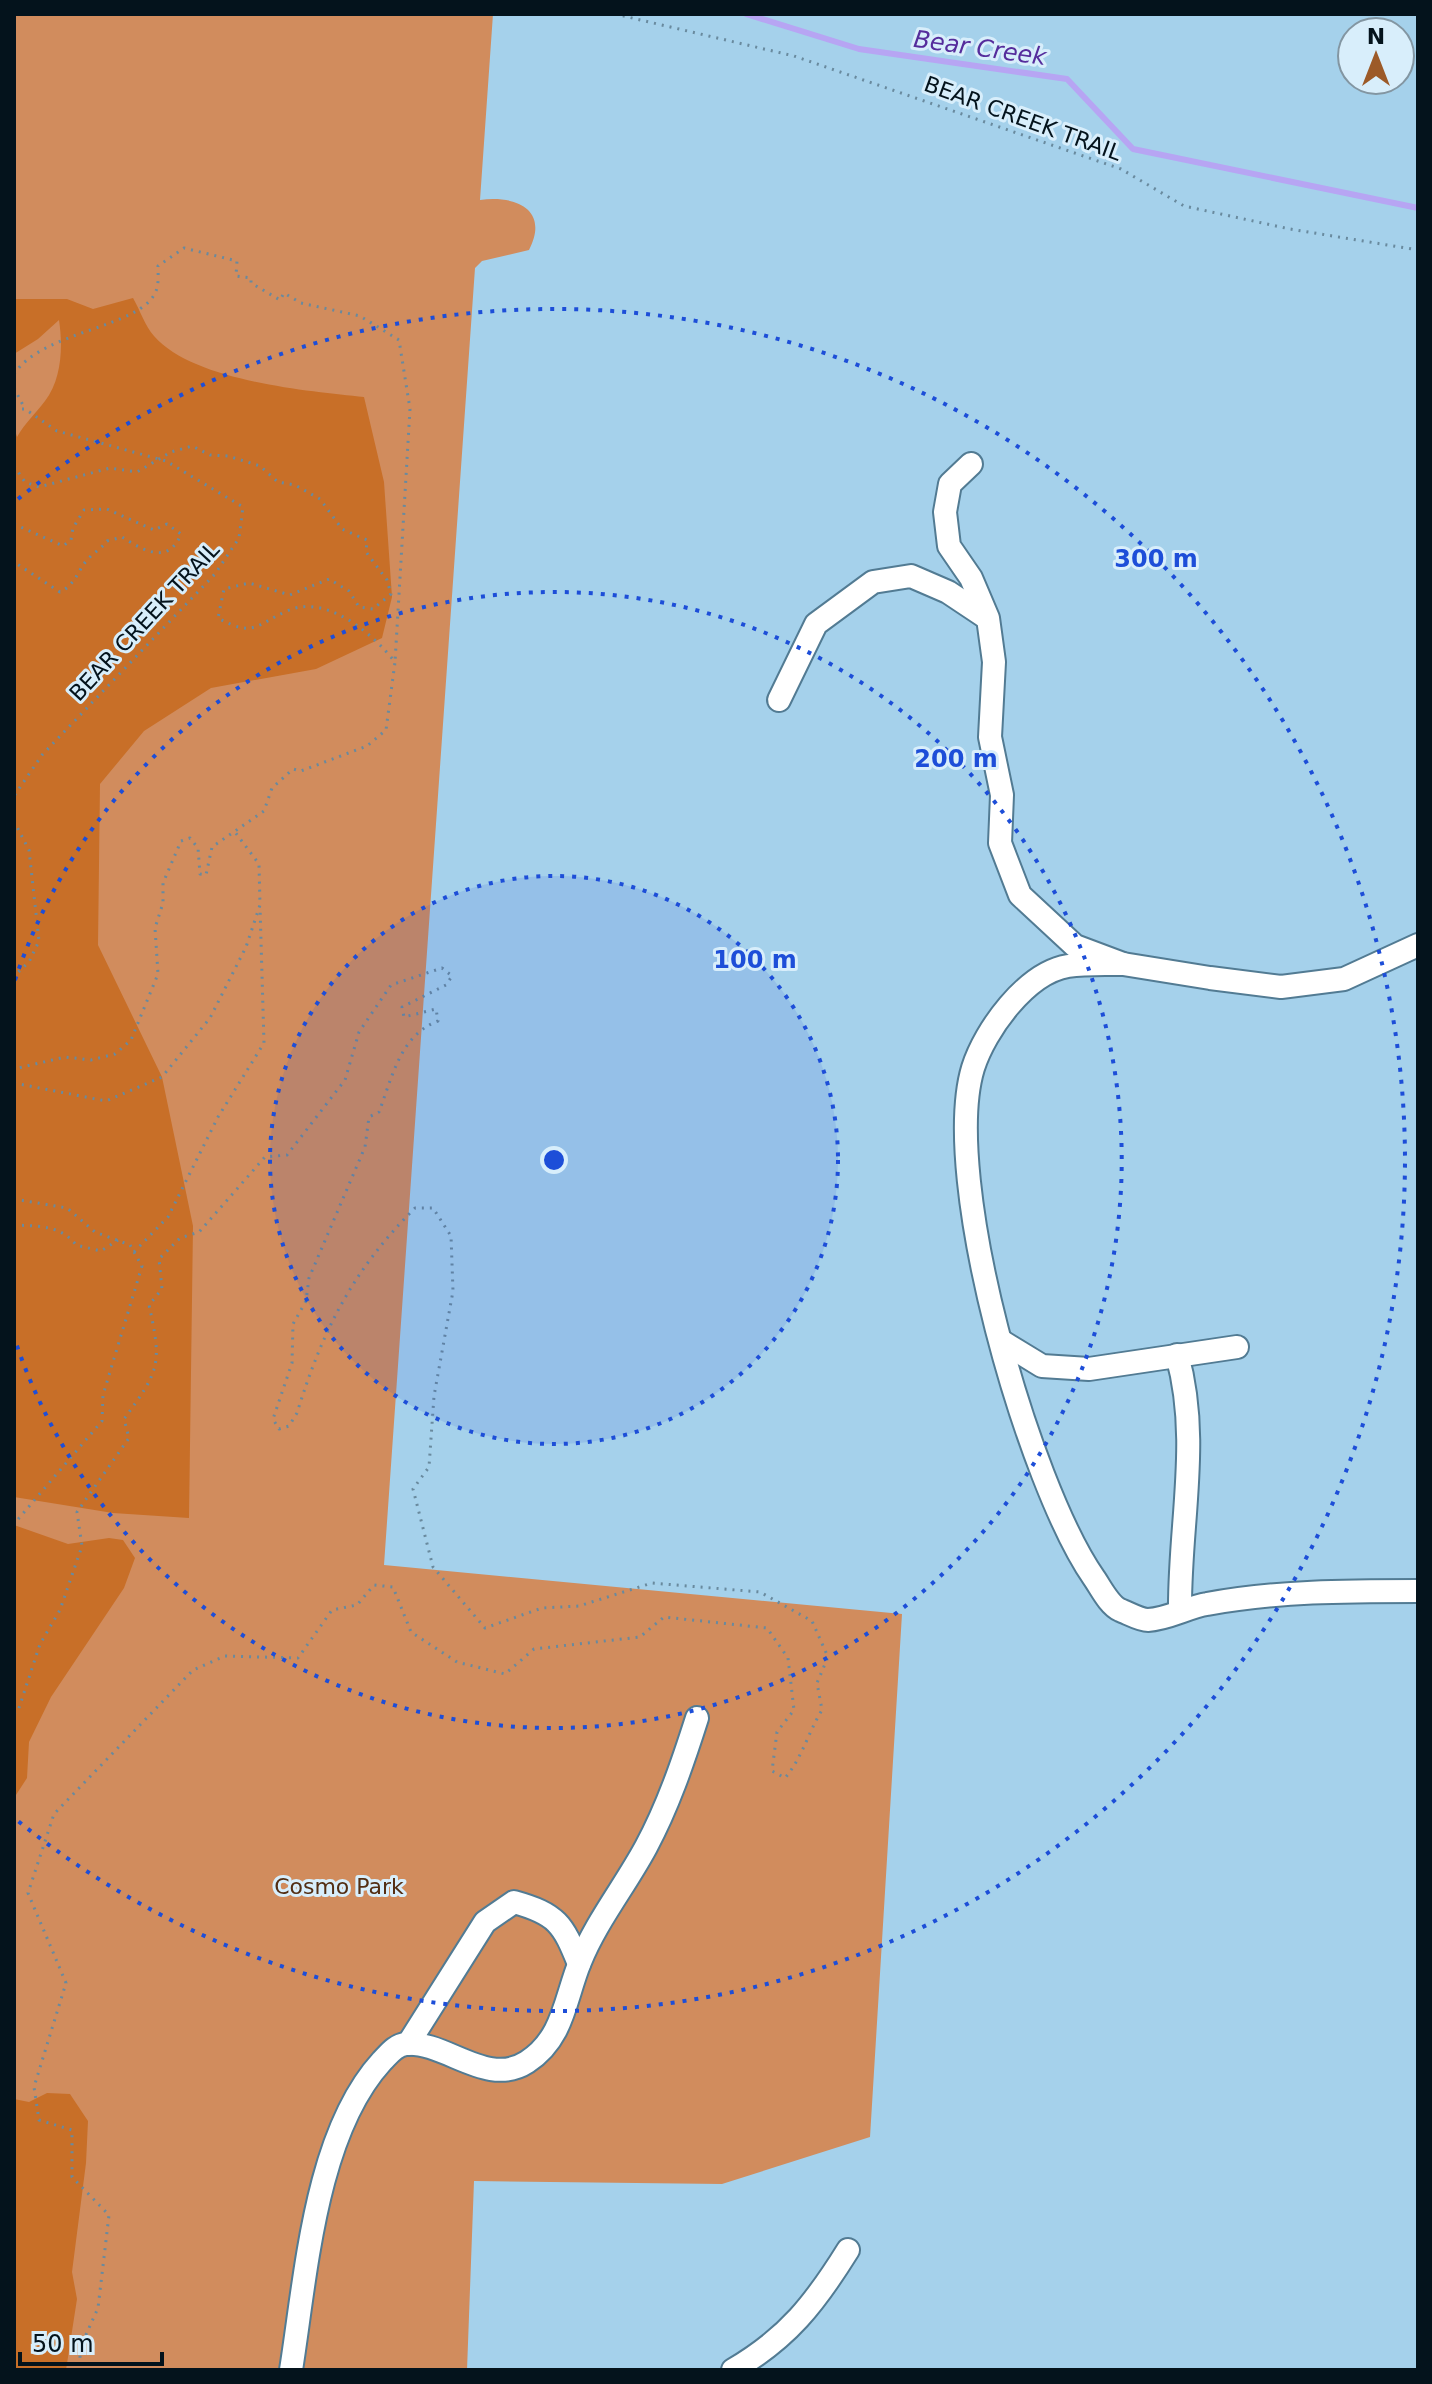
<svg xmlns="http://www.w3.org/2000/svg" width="1432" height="2384" viewBox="0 0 1432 2384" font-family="'DejaVu Sans',sans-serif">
  <rect width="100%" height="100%" fill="#a5d1eb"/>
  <!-- green -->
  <path fill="#d18c5d" d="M14,14H493L480,200C515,195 550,209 529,250L482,261L475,268L384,1565L902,1614L870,2137L722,2184L474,2181L467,2370H14Z"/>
  <!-- forest -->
  <g fill="#c86f28">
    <path d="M133,298C140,310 145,326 154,336C193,381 307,391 364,397L384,482L392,597L382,638L316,669L211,688L144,731L100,784L98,945L162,1077L193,1226L189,1518L113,1513L14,1497V427L17,437C25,423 35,414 45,401C62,379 63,346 59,320L38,339L14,354V299H67L93,309Z"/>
    <polygon points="14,1525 68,1544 109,1538 123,1540 135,1558 124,1588 51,1697 29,1742 27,1778 14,1798"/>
    <polygon points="47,2093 70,2094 88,2121 86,2163 72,2272 77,2299 66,2370 14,2370 14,2099 29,2102"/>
  </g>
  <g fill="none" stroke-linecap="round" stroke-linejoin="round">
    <!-- stream -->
    <polyline stroke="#b7a5f3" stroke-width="6" points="746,14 859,49 1067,79 1133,149 1418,208"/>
    <defs>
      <g id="minor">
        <polyline points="971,464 950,484 945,512 949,546 971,578 988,618 994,662 990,737 1002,795 1000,843 1020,895 1075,946 1123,964 1210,978 1281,987 1344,979 1418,945"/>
        <polyline points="779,700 816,624 873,582 911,576 948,592 987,618"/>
        <path d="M1123,964C1105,964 1086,963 1068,966C1026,973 985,1030 973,1068C940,1177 1029,1485 1094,1578C1101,1588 1109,1605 1120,1610C1128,1613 1140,1620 1148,1620C1168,1619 1188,1607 1207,1604C1276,1591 1348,1591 1418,1591"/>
        <polyline points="1001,1341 1042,1366 1089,1369 1237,1347"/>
        <path d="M1177,1355C1201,1439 1179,1525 1180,1611"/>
        <path d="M408,2044L485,1922L514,1902C557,1914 563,1924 579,1964"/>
        <path d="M291,2370C306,2276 315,2134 382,2061C389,2054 395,2045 406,2044C446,2041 487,2088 527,2062C564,2038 565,1998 580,1962C596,1922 625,1886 646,1847C668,1806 683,1762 697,1718"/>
        <path d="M733,2370C788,2338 815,2303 848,2250"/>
      </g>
    </defs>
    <!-- minor casing -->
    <use href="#minor" stroke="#527b93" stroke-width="26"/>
    <!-- path -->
    <g stroke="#698a9e" stroke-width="3" stroke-dasharray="2 6" stroke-linecap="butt">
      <polyline points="615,14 794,56 1121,169 1184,206 1290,229 1418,250"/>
      <path d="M14,374C43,330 142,328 156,291C159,284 158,274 158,266L184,248L237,261L236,276L251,278V283L280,300L284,293L301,303L360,316L399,340L410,409L395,662"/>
      <polyline points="14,388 25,409"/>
      <polyline points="14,409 25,409 57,431 166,461 243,507 239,538 215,574 42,755 14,796"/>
      <path d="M14,466L25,482L39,487L110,468L137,472L171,452L192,446L210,455L228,456L260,466L278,482L295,485L320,499L342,529L367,540L366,552L387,580L391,594L373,609L359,607L349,591L329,579L290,595L249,583L224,589L218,618C254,638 255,625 287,611C326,593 373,634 395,662L386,730L367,746L301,771L293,769L272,788L264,811L212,847L206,875L200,874L198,848L190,838L181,841L163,883V903L155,928L158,974L131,1040L115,1054L91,1060L65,1057L14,1069"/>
      <path d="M14,524L63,546L71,540L73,528L84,510L107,509L154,530L167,524L181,534C168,566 143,550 122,537L107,541C101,549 93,553 87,560C77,572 75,585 60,592L14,562"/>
      <polyline points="14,821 29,850 39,941 29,962 14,976"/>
      <polyline points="14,1083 106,1101 162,1077 210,1018 246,947 260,905 259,864 235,832"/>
      <polyline points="14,1199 67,1208 95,1232 130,1245 142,1266 103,1395 102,1421 14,1524"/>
      <path d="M14,1225C37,1226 61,1225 76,1245L101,1251L118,1240"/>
      <polyline points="134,1252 168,1217 218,1117 264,1043 260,907"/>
      <path d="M14,1714L18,1711L40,1644L60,1610L82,1546L77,1512L129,1438L124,1419C160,1370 162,1364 149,1305L162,1289L159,1259L180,1238L199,1232L265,1157L287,1155L345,1080L359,1032L391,985L442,968L452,976L446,985L402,1007L404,1017L436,1009L438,1021C400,1035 392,1078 379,1112L369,1117L365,1147L309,1278L306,1301L293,1324L292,1363L273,1419L279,1429L289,1426L297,1413C323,1329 353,1270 415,1208H433L451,1236L453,1291L434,1396L429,1467L413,1489L433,1567L485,1628L542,1608L579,1606L652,1583L760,1592L812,1621L828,1657L817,1683L822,1710C808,1733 802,1758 785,1778L772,1771L777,1732L794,1710L788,1658L767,1628L664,1617L640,1637L534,1649L505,1674L457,1662L411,1632L393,1587L374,1585L357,1605L332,1610L298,1658L225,1656L193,1670L54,1814L28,1893L66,1983L34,2087L39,2120L72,2130V2177L109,2215L98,2308L80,2348V2370"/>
      <polyline points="14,1769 14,1804"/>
    </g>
    <!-- minor -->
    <use href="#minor" stroke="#fff" stroke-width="22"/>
  </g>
  <!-- distance rings -->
  <circle cx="554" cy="1160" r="284" fill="#1d4ed8" fill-opacity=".12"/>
  <g fill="none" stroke="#1d4ed8" stroke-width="4" stroke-dasharray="4 8">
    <circle cx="554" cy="1160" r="284"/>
    <path d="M15 980A568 568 0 1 1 15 1340"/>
    <path d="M18 499A851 851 0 1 1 18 1821"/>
  </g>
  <g text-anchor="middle" stroke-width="6" stroke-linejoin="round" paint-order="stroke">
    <!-- street labels -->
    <g font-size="22" fill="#04131c" stroke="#d8eefb">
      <text transform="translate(1023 118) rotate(20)" y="8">BEAR CREEK TRAIL</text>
      <text transform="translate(144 621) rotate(-47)" y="8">BEAR CREEK TRAIL</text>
    </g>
    <!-- park labels -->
    <g font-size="22" fill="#532e13" stroke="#d8eefb">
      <text x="339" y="1894">Cosmo Park</text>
    </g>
    <!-- water labels -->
    <g font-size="24" font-style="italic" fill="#552d9c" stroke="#d8eefb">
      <text transform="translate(980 48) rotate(8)" y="8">Bear Creek</text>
    </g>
  </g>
  <circle cx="554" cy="1160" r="12" fill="#1d4ed8" stroke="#d8eefb" stroke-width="4"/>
  <g font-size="24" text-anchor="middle" font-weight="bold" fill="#1d4ed8" stroke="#d8eefb" stroke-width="6" stroke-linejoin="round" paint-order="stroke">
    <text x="1156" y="567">300 m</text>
    <text x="956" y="767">200 m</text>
    <text x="755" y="968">100 m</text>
  </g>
  <!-- border -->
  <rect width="1432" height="2384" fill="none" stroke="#04131c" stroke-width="32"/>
  <!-- north arrow -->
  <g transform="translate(1376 56)"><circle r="38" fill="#d8eefb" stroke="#8396a2" stroke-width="2"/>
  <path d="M0-6L14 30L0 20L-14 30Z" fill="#9c5a28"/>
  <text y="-12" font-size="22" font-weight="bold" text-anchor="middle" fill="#04131c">N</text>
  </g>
  <!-- scale -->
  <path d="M20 2352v12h142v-12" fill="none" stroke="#04131c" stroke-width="4"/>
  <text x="32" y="2352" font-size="24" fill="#04131c" stroke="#d8eefb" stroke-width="6" paint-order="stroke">50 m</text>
</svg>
